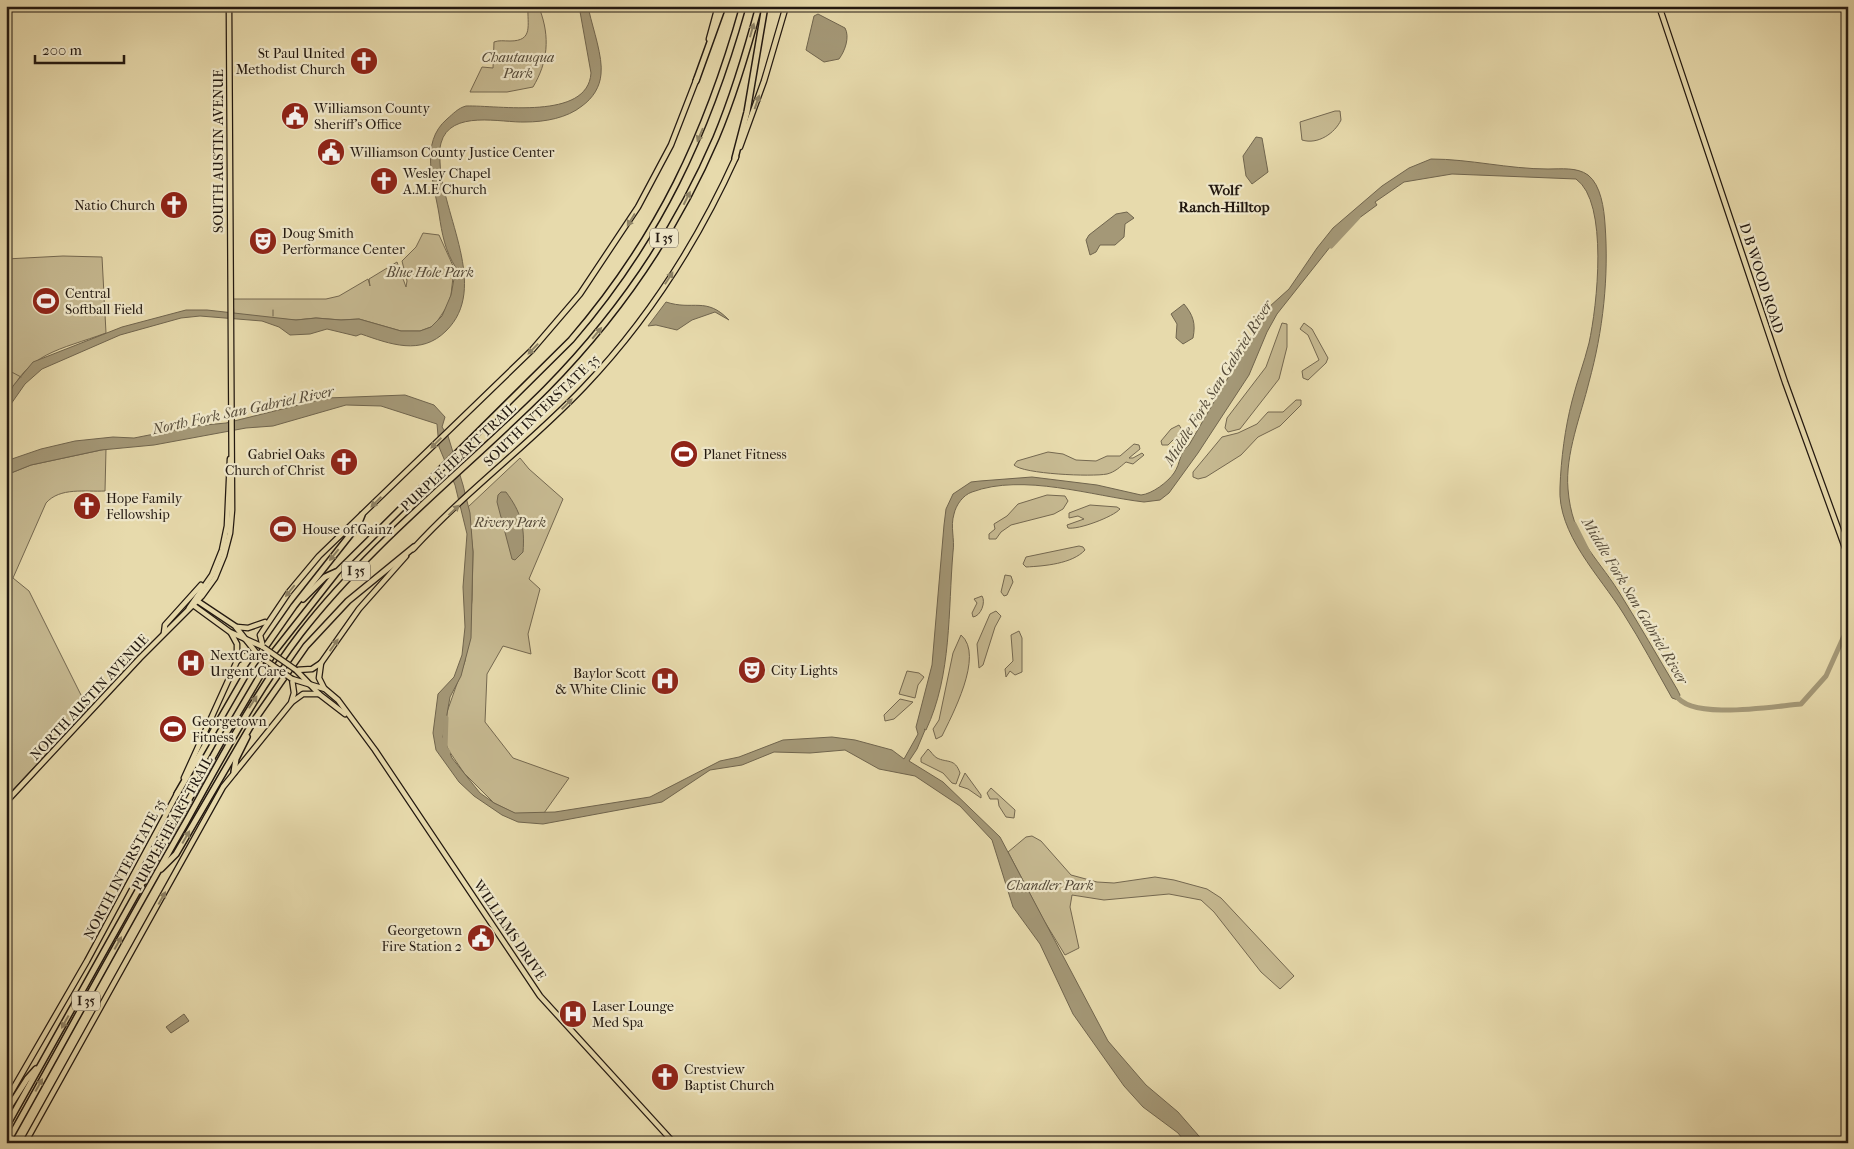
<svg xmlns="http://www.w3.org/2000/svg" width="1854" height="1149" viewBox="0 0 1854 1149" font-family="'IM FELL French Canon',serif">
  <rect width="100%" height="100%" fill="#e7daac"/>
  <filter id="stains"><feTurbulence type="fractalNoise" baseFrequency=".004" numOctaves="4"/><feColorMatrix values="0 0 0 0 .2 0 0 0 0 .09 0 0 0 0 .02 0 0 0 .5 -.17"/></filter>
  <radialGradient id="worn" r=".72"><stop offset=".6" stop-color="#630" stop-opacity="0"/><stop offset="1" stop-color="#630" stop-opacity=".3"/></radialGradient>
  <!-- green -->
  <g fill="#c6b991" stroke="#746850">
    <path d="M528,6L540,10C550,37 548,62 533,87L507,92H470L482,67L493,68L494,42C499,40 504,41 510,41C534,41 527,25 528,6Z"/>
    <path d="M1335,111H1340L1341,120C1335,133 1318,145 1302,140L1300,122Z"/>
    <polygon points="423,233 439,235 454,268 451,295 448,305 438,320 431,327 420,331 401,331 359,319 341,320 316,318 296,320 234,316 233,299 326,299 339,296 368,279 370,286 369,279 397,262 406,287 407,281 402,261 416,247"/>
    <path d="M63,256L102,257L106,333C60,350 27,352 6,401V259Z"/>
    <polygon points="1282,323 1287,324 1287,347 1279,379 1240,429 1228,432 1225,428 1227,418 1266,367"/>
    <polygon points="1304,323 1312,329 1328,358 1326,363 1308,380 1303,378 1302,371 1319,360 1308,335 1300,329"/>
    <polygon points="1296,400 1301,400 1301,405 1280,426 1258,437 1241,455 1206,477 1198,479 1193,477 1193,472 1222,437 1238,433 1257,424 1268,412 1283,412"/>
    <polygon points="1179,425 1184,433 1181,438 1175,438 1168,445 1162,445 1161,441 1171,429"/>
    <path d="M1134,444L1139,445L1140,449L1129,458H1133L1142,453L1144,455L1133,464L1126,462C1120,467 1115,472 1107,474C1092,477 1023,474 1014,465L1017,461L1048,452L1063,454L1076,460L1096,461L1107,456H1120Z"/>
    <path d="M106,449L105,491C85,492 60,487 46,503L13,578L29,591L88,709L6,797V475L31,465Z"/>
    <polygon points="520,458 529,469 563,499 529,579 540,589 528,634 531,654 503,646 487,674 485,722 513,758 569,778 544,813 518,815 494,803 464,773 445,745 447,712 465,661 472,600 473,552 468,507"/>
    <polygon points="1047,495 1065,496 1068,501 1063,509 1054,514 1011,525 1001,532 996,539 989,539 989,534 995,529 994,524 1007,516 1018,504"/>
    <path d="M1090,505L1117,507L1120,509C1113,517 1078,530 1068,528L1067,525L1084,519L1078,516L1069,518V513Z"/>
    <path d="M1079,546L1083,547L1085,550C1072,564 1044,566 1026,567L1023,564L1026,557Z"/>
    <polygon points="1005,575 1011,576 1013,582 1007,595 1004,596 1001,592"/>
    <path d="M982,596C986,602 981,616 973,617L972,613L977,603L974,599Z"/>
    <polygon points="996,611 1001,616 995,627 983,665 979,668 977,644 990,614"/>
    <polygon points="1019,631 1022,638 1022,672 1015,675 1010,671 1006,677 1005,669 1013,661 1011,635"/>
    <path d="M961,635C985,655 951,717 942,736L936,739L933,729L939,720L953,653Z"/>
    <polygon points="907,671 919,673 924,677 918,685 915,698 899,694"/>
    <polygon points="900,699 913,702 894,719 885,721 884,715"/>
    <path d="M928,749C931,751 933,756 937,758C947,763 955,758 960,773L956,784L952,783L943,773L921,762V758Z"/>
    <polygon points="965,773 981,795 981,798 968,789 959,786"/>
    <polygon points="991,788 1015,810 1014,818 1006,817 999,806 998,799 990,799 987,793"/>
    <polygon points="1032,836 1041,841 1071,875 1097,882 1114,883 1155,877 1174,880 1207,889 1221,898 1294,976 1280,989 1261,972 1214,912 1201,900 1169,894 1104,900 1072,895 1070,907 1079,948 1065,955 1043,919 1008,852 1026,837"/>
  </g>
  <!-- water -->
  <g fill="#a49877" stroke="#70654e">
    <path d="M579,6H588L589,11C593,29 603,57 601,74C600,87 593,98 582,106C567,118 545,122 525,122C502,123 450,109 441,143C439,149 440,156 440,162C442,215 490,288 446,331C421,356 390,344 361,334L356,336L327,329L310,334L290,335L279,327L262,321L200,316L181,318L120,335L42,369L25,384L11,404L10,414L6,420V401L13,386L33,362L122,327L186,310H207L296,320L316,318L341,320L359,319L401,331H420L431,327L442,316L451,295L456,268C445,251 442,234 439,214C434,183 419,143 447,119C453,114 458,108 466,106C498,105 588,121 591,73Z"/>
    <path d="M818,14L845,28C850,37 845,51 839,59L824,62L806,50L814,16Z"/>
    <polygon points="1256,137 1262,138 1268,172 1252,184 1246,176 1243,156"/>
    <path d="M1431,159C1470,159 1508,169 1548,169C1561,169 1577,167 1588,175C1601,185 1604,209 1605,224C1609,277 1603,331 1589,382C1581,415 1565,454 1568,489C1572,539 1595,554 1619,592C1639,624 1658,657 1677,689L1680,695L1678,700L1672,698C1656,670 1641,641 1623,613C1600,576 1557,534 1560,487C1561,459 1565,428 1572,401C1577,381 1584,363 1589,343C1597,307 1609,202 1576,179L1452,174L1404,182L1375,202L1377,205L1351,224L1338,237L1277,314L1267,332L1249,375L1198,453L1169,493L1160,500L1144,502C1092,496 1023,473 972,492C963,495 956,505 954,514C950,527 955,539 953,552C948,610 952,675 926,730L924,729L925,730L917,749L909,761L943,782L1000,837L1108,1041L1146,1085L1178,1112L1205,1143H1186L1178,1133L1143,1107L1124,1086L1073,1014L1040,944L1013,907L992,840L960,806L915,776L879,769L845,750L810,753L774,752L742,765L710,770L662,802L543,824L518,822L502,815L474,796L459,782L436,750L433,733L438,694L454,677L462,655L465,627L463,587L467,534L455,485L439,447L437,424L381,406L346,405L273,426L246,428L154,445L101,450L31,465L6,475V461L41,449L75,441L113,437L134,438L195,426L226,423L327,398L405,395L434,405L445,417L442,427L448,436L463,485L470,513L473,552L471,638L461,676L450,697L443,737L452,758L480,793L494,803L515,813L555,812L650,797L720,761L739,757L783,740L832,737L855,740L892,750L904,759L918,734L916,727L932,665L944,525L946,509L953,494L971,482L980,481L1032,477L1097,485L1141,495C1152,494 1168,482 1174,473C1181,463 1179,452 1189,445L1269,307L1289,289L1317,248L1333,228L1382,186L1409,168Z"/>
    <polygon points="1127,212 1134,218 1125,224 1124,237 1115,245 1100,245 1096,252 1090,255 1086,240 1089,235 1116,214"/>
    <path d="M666,302C693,311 706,296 729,320L715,312L692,320L677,330L656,325L648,326Z"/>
    <path d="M1184,304C1193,315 1196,323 1193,338L1183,344L1176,338L1177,324L1171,314Z"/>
    <path d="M501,492H506C521,512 525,527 523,552L515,560L512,559L497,502L498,495Z"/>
    <polygon points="184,1014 189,1021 171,1033 166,1027"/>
  </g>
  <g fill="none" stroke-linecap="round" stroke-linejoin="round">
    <!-- stream -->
    <g stroke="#70654e" stroke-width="1">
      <polyline points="273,316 273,310"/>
      <polyline points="6,369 21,377"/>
    </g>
    <!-- river -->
    <g stroke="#a49877" stroke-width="5">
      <polyline points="1331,246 1358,217"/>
      <polyline points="1574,524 1589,554"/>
      <path d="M1676,695C1690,721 1775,706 1801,704L1826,676L1848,627"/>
      <polyline points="446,718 445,748 448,752"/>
    </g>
    <defs>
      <g id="major">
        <polyline points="1659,6 1785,382 1848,556"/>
        <polyline points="709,39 718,6"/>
        <polyline points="740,147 764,81 786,6"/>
        <path d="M413,549C466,491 530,444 584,387C647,321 698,241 736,157"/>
        <polyline points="196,600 235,626 258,655"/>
        <polyline points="193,605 230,632 261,646"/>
        <polyline points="189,608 212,575 222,550 227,526 230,459"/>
        <polyline points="237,627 248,628 265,622"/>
        <polyline points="164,633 165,625 201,585"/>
        <polyline points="231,633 237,644 237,661"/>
        <polyline points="263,647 260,635 289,592 319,556 532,350 580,294 638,207 671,145 697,78"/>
        <polyline points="321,663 319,678 324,688"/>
        <polyline points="296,670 312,669 321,663 359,609 406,556"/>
        <polyline points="297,671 319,694 345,714"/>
        <polyline points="292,679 325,689 338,700 375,750 540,996 674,1143"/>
        <polyline points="292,702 303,694 319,694"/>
        <polyline points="184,778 237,661 249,654 258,655"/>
        <polyline points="6,802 140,658 202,596 215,578 224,556 230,533 232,510 229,6"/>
        <polyline points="6,1101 87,961 178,792"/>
        <polyline points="25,1143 223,787 291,703 294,693 292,679"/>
      </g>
      <g id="highway">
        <polyline points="696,81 723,6"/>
        <polyline points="735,158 747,112 765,6"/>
        <polyline points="303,599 325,577 336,572"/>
        <polyline points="234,772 236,759 247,737"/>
        <polyline points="177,794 245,676 294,606 358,525 362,515"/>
        <polyline points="161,869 176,854 253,722 306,646 348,601 414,547"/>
        <polyline points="6,1112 27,1079 36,1069"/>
        <path d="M6,1127L221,742L274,652L337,572L571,340C659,238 707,134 743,6"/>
        <path d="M7,1143C67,1036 125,928 186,822C222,757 256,692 301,633C372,542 465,470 546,389C618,316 676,231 716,138C734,95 747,51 759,6"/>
      </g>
    </defs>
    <!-- major casing -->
    <use href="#major" stroke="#221810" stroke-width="7"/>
    <!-- highway casing -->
    <use href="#highway" stroke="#221810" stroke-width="8"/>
    <!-- major -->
    <use href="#major" stroke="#e7daac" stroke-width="4.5"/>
    <!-- highway -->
    <use href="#highway" stroke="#e7daac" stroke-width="5"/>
    <defs>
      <g id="major-bridge">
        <polyline points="263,647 296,670"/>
        <polyline points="258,655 292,679"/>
      </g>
    </defs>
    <!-- major-bridge casing -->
    <use href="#major-bridge" stroke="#221810" stroke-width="7" stroke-linecap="butt"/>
    <!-- major-bridge -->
    <use href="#major-bridge" stroke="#e7daac" stroke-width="4.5"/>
  </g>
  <!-- one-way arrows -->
  <defs><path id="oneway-solid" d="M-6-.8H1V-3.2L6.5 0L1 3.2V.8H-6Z" transform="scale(1.25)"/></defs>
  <g fill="#8e8366">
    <use href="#oneway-solid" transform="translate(752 30) rotate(-74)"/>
    <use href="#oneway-solid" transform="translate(757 102) rotate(-71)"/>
    <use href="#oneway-solid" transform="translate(700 135) rotate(113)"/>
    <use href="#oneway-solid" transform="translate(687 198) rotate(-63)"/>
    <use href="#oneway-solid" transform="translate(631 220) rotate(121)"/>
    <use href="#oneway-solid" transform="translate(669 278) rotate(-57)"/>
    <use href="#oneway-solid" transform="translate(597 333) rotate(-50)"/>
    <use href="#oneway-solid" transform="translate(533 349) rotate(134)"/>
    <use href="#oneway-solid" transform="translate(567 404) rotate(-44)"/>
    <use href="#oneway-solid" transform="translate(436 443) rotate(136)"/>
    <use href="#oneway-solid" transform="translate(376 502) rotate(135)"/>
    <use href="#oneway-solid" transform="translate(454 510) rotate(-43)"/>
    <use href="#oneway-solid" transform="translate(334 555) rotate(129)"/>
    <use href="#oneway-solid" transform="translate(290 591) rotate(129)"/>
    <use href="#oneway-solid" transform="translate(334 645) rotate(-55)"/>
    <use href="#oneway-solid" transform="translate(253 702) rotate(-57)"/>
    <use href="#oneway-solid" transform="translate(186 837) rotate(-60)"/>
    <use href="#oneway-solid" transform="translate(162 898) rotate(-61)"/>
    <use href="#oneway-solid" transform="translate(118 943) rotate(-61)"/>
    <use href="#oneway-solid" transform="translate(65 1022) rotate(119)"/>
    <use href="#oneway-solid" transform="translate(39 1085) rotate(-61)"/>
  </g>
  <!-- icons -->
  <defs>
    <symbol id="church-disc" viewBox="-11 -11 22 22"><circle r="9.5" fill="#8f2418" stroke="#efe7c9"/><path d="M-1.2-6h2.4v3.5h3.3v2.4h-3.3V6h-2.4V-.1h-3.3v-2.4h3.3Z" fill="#fff"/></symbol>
    <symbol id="civic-disc" viewBox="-11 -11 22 22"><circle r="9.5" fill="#8f2418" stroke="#efe7c9"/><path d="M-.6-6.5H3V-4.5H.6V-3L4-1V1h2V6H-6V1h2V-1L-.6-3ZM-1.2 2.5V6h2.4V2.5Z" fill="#fff"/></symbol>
    <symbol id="theatre-disc" viewBox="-11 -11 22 22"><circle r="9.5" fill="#8f2418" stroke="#efe7c9"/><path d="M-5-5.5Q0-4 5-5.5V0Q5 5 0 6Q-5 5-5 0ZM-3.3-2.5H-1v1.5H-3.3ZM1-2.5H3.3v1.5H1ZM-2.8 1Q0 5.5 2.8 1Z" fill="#fff"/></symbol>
    <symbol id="stadium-disc" viewBox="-11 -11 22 22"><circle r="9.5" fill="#8f2418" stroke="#efe7c9"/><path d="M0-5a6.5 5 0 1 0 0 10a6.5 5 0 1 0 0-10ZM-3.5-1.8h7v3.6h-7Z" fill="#fff"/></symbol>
    <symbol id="hospital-disc" viewBox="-11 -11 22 22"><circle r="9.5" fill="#8f2418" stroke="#efe7c9"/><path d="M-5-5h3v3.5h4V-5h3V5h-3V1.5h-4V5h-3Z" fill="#fff"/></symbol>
  </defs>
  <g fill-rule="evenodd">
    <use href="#church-disc" x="348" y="45" width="32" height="32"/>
    <use href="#civic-disc" x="279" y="100" width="32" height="32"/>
    <use href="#civic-disc" x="315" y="136" width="32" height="32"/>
    <use href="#church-disc" x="368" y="165" width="32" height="32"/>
    <use href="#church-disc" x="158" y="189" width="32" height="32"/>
    <use href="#theatre-disc" x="247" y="225" width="32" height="32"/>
    <use href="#stadium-disc" x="30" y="285" width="32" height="32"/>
    <use href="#stadium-disc" x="668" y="438" width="32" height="32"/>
    <use href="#church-disc" x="328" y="446" width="32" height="32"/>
    <use href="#church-disc" x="71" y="490" width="32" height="32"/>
    <use href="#stadium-disc" x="267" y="513" width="32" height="32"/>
    <use href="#hospital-disc" x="175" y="647" width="32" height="32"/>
    <use href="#theatre-disc" x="736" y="654" width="32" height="32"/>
    <use href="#hospital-disc" x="649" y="665" width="32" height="32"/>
    <use href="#stadium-disc" x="157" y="713" width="32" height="32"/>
    <use href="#civic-disc" x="465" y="922" width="32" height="32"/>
    <use href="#hospital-disc" x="557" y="998" width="32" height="32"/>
    <use href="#church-disc" x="649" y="1061" width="32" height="32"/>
  </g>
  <g text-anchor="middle" stroke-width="4.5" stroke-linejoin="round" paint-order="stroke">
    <!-- shield labels -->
    <g fill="#efe7c9" stroke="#605648" stroke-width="1">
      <rect x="650" y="228.5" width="28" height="19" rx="4"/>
      <rect x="342" y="561.5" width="28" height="19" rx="4"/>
      <rect x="72" y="991.5" width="28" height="19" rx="4"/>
    </g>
    <g font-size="12" font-weight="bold" fill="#221810">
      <text x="664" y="242">I 35</text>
      <text x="356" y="575">I 35</text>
      <text x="86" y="1005">I 35</text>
    </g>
    <!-- poi labels -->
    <g font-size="14" fill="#221810" stroke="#efe7c9" text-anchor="start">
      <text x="345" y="58" text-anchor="end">St Paul United<tspan x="345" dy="16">Methodist Church</tspan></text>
      <text x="314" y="113">Williamson County<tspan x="314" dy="16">Sheriff's Office</tspan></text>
      <text x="350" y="157">Williamson County Justice Center</text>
      <text x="403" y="178">Wesley Chapel<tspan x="403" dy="16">A.M.E Church</tspan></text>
      <text x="155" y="210" text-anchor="end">Natio Church</text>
      <text x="282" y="238">Doug Smith<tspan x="282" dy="16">Performance Center</tspan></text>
      <text x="65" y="298">Central<tspan x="65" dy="16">Softball Field</tspan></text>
      <text x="325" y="459" text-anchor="end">Gabriel Oaks<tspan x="325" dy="16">Church of Christ</tspan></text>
      <text x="703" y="459">Planet Fitness</text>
      <text x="106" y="503">Hope Family<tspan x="106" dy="16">Fellowship</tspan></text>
      <text x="302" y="534">House of Gainz</text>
      <text x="210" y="660">NextCare<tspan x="210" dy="16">Urgent Care</tspan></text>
      <text x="771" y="675">City Lights</text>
      <text x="646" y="678" text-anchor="end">Baylor Scott<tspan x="646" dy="16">&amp; White Clinic</tspan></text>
      <text x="192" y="726">Georgetown<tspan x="192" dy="16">Fitness</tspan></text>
      <text x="462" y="935" text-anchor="end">Georgetown<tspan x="462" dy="16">Fire Station 2</tspan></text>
      <text x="592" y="1011">Laser Lounge<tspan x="592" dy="16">Med Spa</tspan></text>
      <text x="684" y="1074">Crestview<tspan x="684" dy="16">Baptist Church</tspan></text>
    </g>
    <!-- park labels -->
    <g font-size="14" font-style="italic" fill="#534837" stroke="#efe7c9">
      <text x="518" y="62">Chautauqua<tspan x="518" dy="16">Park</tspan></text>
      <text x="430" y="277">Blue Hole Park</text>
      <text x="510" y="527">Rivery Park</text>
      <text x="1050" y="890">Chandler Park</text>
    </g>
    <!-- street labels -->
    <g font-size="14" fill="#221810" stroke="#efe7c9">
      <text transform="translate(218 151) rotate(-90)" y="5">SOUTH AUSTIN AVENUE</text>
      <text transform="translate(1762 278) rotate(72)" y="5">D B WOOD ROAD</text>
      <text transform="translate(541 410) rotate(-44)" y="5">SOUTH INTERSTATE 35</text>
      <text transform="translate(458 457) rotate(-43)" y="5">PURPLE HEART TRAIL</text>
      <text transform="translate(89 697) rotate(-47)" y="5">NORTH AUSTIN AVENUE</text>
      <text transform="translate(172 823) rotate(-61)" y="5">PURPLE HEART TRAIL</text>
      <text transform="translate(124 869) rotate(-62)" y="5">NORTH INTERSTATE 35</text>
      <text transform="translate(510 930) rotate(56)" y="5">WILLIAMS DRIVE</text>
    </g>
    <!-- neighbourhood labels -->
    <g font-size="15" font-weight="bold" fill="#221810" stroke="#efe7c9">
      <text x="1224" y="195">Wolf<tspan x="1224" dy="17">Ranch-Hilltop</tspan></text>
    </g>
    <!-- water labels -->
    <g font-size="15" font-style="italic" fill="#564b39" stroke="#efe7c9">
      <text transform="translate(1218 383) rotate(-58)" y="5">Middle Fork San Gabriel River</text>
      <text transform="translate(243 410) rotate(-12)" y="5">North Fork San Gabriel River</text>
      <text transform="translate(1635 601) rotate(59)" y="5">Middle Fork San Gabriel River</text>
    </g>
  </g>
  <!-- margin -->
  <rect width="1854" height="1149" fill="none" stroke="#e7daac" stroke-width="25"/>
  <rect x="8" y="8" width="1839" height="1134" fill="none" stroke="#221810" stroke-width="2.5"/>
  <rect x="12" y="12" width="1829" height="1124" fill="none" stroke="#221810"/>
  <!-- scale -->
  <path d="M35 55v8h89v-8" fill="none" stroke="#221810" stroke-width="2.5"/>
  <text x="42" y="55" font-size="15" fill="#221810" stroke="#efe7c9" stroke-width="4" paint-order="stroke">200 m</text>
  <rect width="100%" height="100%" filter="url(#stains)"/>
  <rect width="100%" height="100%" fill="url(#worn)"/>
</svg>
